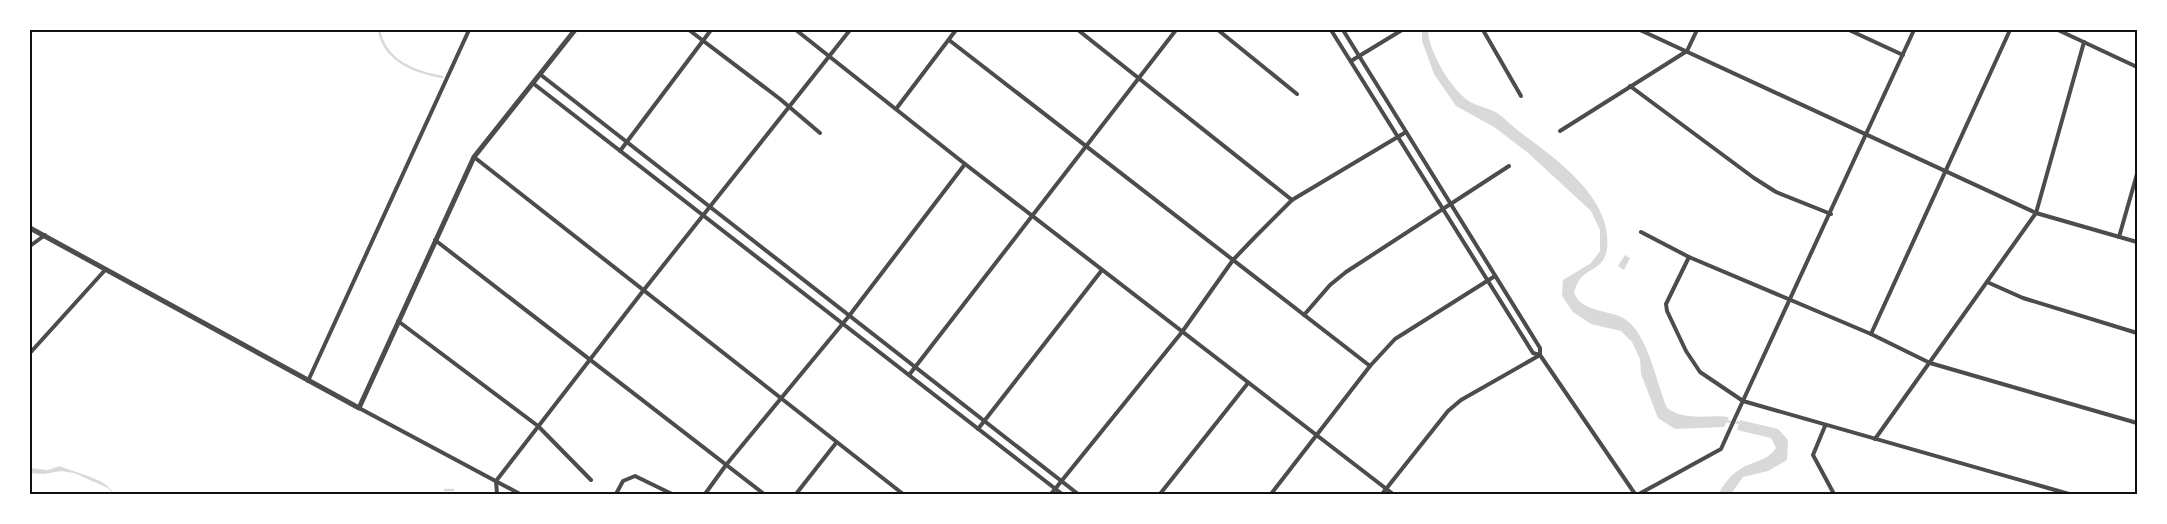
<svg xmlns="http://www.w3.org/2000/svg" width="2167" height="524" viewBox="0 0 2167 524" font-family="Barlow,sans-serif">
  <rect width="100%" height="100%" fill="#fff"/>
  <!-- water -->
  <g fill="#d9d9d9">
    <path d="M1422,30H1428C1428,51 1453,93 1472,103C1480,107 1489,108 1497,113C1505,118 1512,126 1520,132C1556,159 1613,198 1607,249C1604,269 1590,267 1580,279C1577,283 1575,289 1574,293C1583,315 1615,308 1630,323C1649,341 1657,384 1667,408C1687,422 1707,414 1729,417L1724,427L1675,429L1658,418L1641,374L1640,359L1632,342L1621,331L1591,324L1573,312L1562,296L1563,280L1591,263L1600,251V230L1591,211L1527,152L1494,127L1456,106L1434,74L1422,41Z"/>
    <polygon points="1625,255 1630,258 1624,270 1618,266"/>
    <path d="M1740,420L1778,429L1788,440L1787,460L1768,471L1743,477L1731,494H1718C1724,485 1729,476 1739,470C1751,461 1767,462 1776,448L1771,438L1737,430Z"/>
    <path d="M60,466C76,474 105,477 114,494L108,488L74,473L61,471L44,474L30,473V468L48,470Z"/>
  </g>
  <g fill="none" stroke-linecap="round" stroke-linejoin="round">
    <!-- stream -->
    <g stroke="#d9d9d9" stroke-width="2.5">
      <path d="M379,30C385,61 414,72 442,77"/>
      <polyline points="1724,421 1741,423"/>
      <polyline points="445,490 453,490"/>
    </g>
    <!-- minor -->
    <g stroke="#4c4c4c" stroke-width="4">
      <polyline points="689,30 780,99 820,133"/>
      <polyline points="796,30 965,164 1393,494"/>
      <polyline points="1078,30 1292,200"/>
      <polyline points="1218,30 1297,94"/>
      <polyline points="1331,30 1533,353 1540,355"/>
      <polyline points="1343,30 1540,348 1540,355 1635,494"/>
      <polyline points="1483,30 1521,96"/>
      <polyline points="1640,30 2036,213 2137,242"/>
      <polyline points="1849,30 1903,55"/>
      <polyline points="2058,30 2137,67"/>
      <polyline points="949,40 1370,366"/>
      <polyline points="1351,61 1402,30"/>
      <polyline points="541,75 1078,494"/>
      <polyline points="534,84 1062,494"/>
      <polyline points="1630,86 1754,178 1776,192 1831,214"/>
      <polyline points="896,109 956,30"/>
      <polyline points="1560,131 1687,51 1697,30"/>
      <polyline points="620,151 711,30"/>
      <polyline points="474,157 903,494"/>
      <polyline points="1641,232 1689,257 1871,334 1930,363 2137,423"/>
      <polyline points="2119,237 2137,174"/>
      <polyline points="435,240 764,494"/>
      <polyline points="30,246 45,235"/>
      <polyline points="1689,257 1666,304 1667,311 1686,351 1700,372 1743,401 2069,494"/>
      <polyline points="1987,282 2023,298 2137,333"/>
      <polyline points="1304,315 1330,285 1346,272 1509,166"/>
      <polyline points="398,321 538,426 591,480"/>
      <polyline points="1871,334 2010,30"/>
      <polyline points="30,353 106,269"/>
      <polyline points="909,375 1176,30"/>
      <polyline points="308,381 469,30"/>
      <polyline points="359,408 520,494"/>
      <polyline points="1825,426 1813,455 1834,494"/>
      <polyline points="978,429 1102,270"/>
      <polyline points="1875,439 2036,213 2084,42"/>
      <polyline points="496,481 643,291 850,30"/>
      <polyline points="496,481 497,494"/>
      <polyline points="616,494 623,481 635,476 672,494"/>
      <polyline points="705,494 726,465 849,316 965,164"/>
      <polyline points="796,494 836,443"/>
      <polyline points="1051,494 1182,332 1233,260 1255,237 1292,200 1406,132"/>
      <polyline points="1160,494 1248,383"/>
      <polyline points="1271,494 1370,366 1395,339 1495,276"/>
      <polyline points="1382,494 1448,411 1461,400 1540,355"/>
      <polyline points="1639,494 1721,449 1735,418 1914,30"/>
    </g>
    <!-- tertiary -->
    <polyline stroke="#4c4c4c" stroke-width="5" points="30,228 359,408 474,157 575,30"/>
  </g>
  <!-- border -->
  <rect width="2167" height="524" fill="none" stroke="#ffffff" stroke-width="62"/>
  <rect x="31" y="31" width="2105" height="462" fill="none" stroke="#111" stroke-width="2"/>
</svg>
